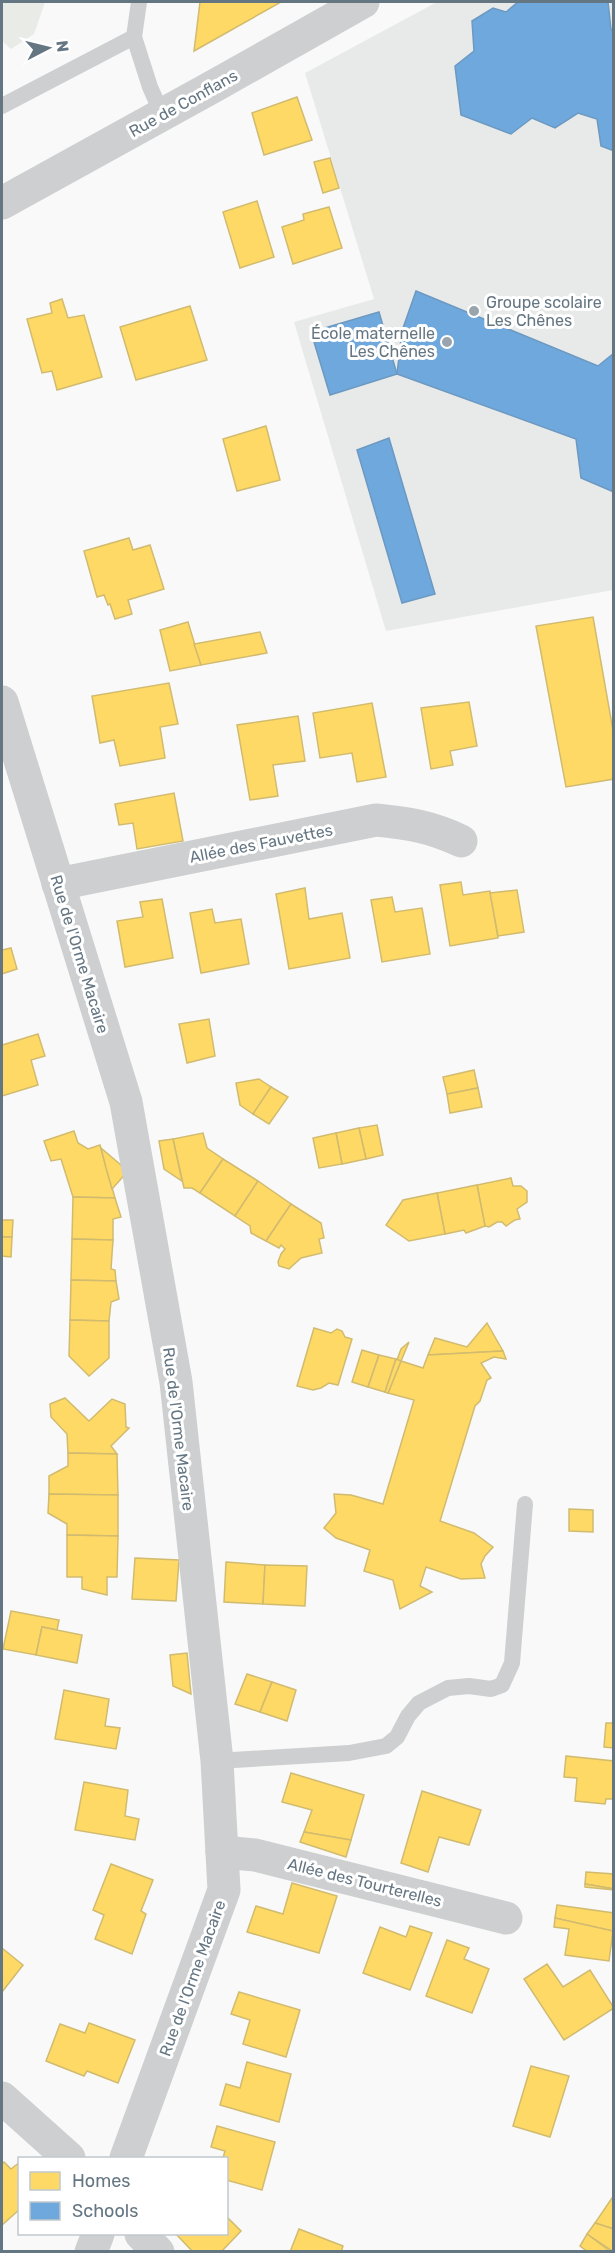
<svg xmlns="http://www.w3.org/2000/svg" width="615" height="2253" viewBox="0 0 615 2253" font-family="Rubik,sans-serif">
  <rect width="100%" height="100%" fill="#f9f9f9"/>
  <!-- built -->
  <polygon fill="#e8e9e9" points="437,2 613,2 613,590 386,631 294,322 374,299 305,73"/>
  <!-- green -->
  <polygon fill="#e8ebe6" points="2,2 45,2 34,34 11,49 2,41"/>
  <!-- homes -->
  <g fill="#ffd966" stroke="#d1bb6f" stroke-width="1.5">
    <polygon points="200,2 281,2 194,51"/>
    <polygon points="297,97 312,140 264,155 252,113"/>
    <polygon points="330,158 339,188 323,193 314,162"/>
    <polygon points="257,201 274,257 240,268 223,212"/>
    <polygon points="329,207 342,248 293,264 282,227 304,220 303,214"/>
    <polygon points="62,299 68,318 84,315 102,377 57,390 52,371 42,373 27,319 52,313 50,303"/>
    <polygon points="190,306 207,360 136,380 120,327"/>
    <polygon points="266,426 280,480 237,491 223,439"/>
    <polygon points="129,538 133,550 150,545 164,589 128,600 132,614 115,619 110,604 108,605 104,595 97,597 84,551"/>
    <polygon points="593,617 614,736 614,779 566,787 536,626"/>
    <polygon points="188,622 201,665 170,671 160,630"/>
    <polygon points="260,632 267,653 201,665 194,644"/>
    <polygon points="169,683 178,724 160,727 165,758 120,766 114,740 100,743 92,696"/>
    <polygon points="469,702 477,746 450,751 453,765 431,769 421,708"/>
    <polygon points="372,703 386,777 357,782 352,753 320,758 313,713"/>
    <polygon points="298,716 305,761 273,765 278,796 250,800 237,725"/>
    <polygon points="174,793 183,841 137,849 133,823 119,825 115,804"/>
    <polygon points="461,882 463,895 490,891 498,938 450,946 440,885"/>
    <polygon points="305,888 309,919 342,913 350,958 289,969 276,894"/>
    <polygon points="517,890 524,932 498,936 490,893"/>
    <polygon points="392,897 395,912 422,908 430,954 382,962 371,900"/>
    <polygon points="162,899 173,958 125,967 117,921 143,917 140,902"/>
    <polygon points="212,909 215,923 241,919 249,964 201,973 190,913"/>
    <polygon points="11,948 17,969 2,974 2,950"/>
    <polygon points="209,1019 215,1056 187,1063 179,1024"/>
    <polygon points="38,1034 45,1056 31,1060 38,1085 2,1096 2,1045"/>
    <polygon points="474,1070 478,1088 447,1094 443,1077"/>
    <polygon points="259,1079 271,1087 253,1114 240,1105 236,1083"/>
    <polygon points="271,1087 288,1097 269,1124 253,1114"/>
    <polygon points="478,1088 482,1107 450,1113 447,1094"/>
    <polygon points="377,1125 383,1155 366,1159 359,1128"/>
    <polygon points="359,1128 366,1159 342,1164 336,1133"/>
    <polygon points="74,1131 78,1143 88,1149 100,1145 115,1198 73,1197 61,1159 51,1161 44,1141"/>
    <polygon points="203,1133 207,1148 223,1159 200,1193 192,1188 184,1188 173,1139"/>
    <polygon points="336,1133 342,1164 319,1168 313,1138"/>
    <polygon points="173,1139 182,1181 164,1169 159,1141"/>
    <polygon points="101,1148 128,1171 112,1189 106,1168"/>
    <polygon points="223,1159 258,1181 235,1216 200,1193"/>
    <polygon points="511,1178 513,1186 521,1186 527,1191 527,1202 517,1209 520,1219 515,1220 506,1226 502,1222 497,1222 489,1227 485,1226 477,1185"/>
    <polygon points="258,1181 291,1204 266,1241 251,1233 250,1226 235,1216"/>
    <polygon points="477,1185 485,1226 466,1233 464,1230 445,1234 437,1193"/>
    <polygon points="437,1193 445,1234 409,1241 386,1225 403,1200"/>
    <polygon points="73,1197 115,1198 121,1217 113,1219 113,1240 72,1239"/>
    <polygon points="291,1204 321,1223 324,1238 319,1239 322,1253 301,1258 289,1269 279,1266 278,1262 281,1254 285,1249 281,1245 279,1248 266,1241"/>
    <polygon points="2,1220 13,1220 12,1237 2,1237"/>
    <polygon points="2,1237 12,1237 11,1257 2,1256"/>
    <polygon points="72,1239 113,1240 111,1269 115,1270 116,1281 71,1280"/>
    <polygon points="71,1280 116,1281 119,1299 111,1302 109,1321 70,1320"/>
    <polygon points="70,1320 109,1321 109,1358 89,1376 69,1356"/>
    <polygon points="487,1323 503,1351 428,1355 435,1338 467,1347"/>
    <polygon points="314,1328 331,1333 337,1329 342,1331 345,1337 352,1339 338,1385 329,1383 321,1388 313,1390 297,1386"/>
    <polygon points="409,1342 401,1361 397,1360 401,1349"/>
    <polygon points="362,1350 379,1355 368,1387 352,1382"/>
    <polygon points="503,1351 506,1359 494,1357 481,1363 491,1378 487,1380 480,1401 475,1406 440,1521 474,1533 493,1547 485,1556 481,1564 485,1578 461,1579 426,1567 420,1586 432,1592 400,1609 393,1580 364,1571 370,1550 336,1538 324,1528 336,1513 334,1494 351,1495 383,1504 414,1400 388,1393 401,1361 423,1368 428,1355"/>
    <polygon points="379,1355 396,1359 385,1392 368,1387"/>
    <polygon points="396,1359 401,1361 388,1393 385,1392"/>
    <polygon points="65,1398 89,1421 112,1399 125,1404 126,1427 129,1428 111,1446 117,1454 68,1453 67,1434 51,1417 50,1404"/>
    <polygon points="68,1453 117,1454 118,1495 49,1494 49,1476 68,1466"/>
    <polygon points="49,1494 118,1495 118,1536 67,1535 67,1524 48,1513"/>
    <polygon points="569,1509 593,1510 593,1532 569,1531"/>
    <polygon points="67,1535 118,1536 117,1577 107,1577 107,1595 82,1589 82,1577 67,1577"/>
    <polygon points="135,1558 179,1560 176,1601 132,1599"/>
    <polygon points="226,1562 265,1565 263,1604 224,1602"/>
    <polygon points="265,1565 307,1566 305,1606 263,1604"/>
    <polygon points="11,1611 59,1620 57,1630 42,1627 36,1655 3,1649"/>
    <polygon points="42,1627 82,1635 77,1663 36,1655"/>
    <polygon points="187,1653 191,1694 173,1686 170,1655"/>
    <polygon points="247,1674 272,1682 260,1712 235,1704"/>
    <polygon points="272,1682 296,1690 287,1721 260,1712"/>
    <polygon points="64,1690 109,1699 105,1726 120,1728 116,1749 55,1739"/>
    <polygon points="606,1723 614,1723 614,1748 604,1747"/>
    <polygon points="566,1756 614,1761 614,1799 606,1799 605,1804 575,1801 577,1778 564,1777"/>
    <polygon points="291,1773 364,1795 351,1840 304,1832 312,1810 282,1802"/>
    <polygon points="84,1782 128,1790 125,1816 139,1819 135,1840 75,1830"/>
    <polygon points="422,1791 481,1810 469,1845 439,1837 428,1872 401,1863"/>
    <polygon points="304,1832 351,1840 346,1857 300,1842"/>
    <polygon points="111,1864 153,1880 141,1911 146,1914 132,1954 95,1939 104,1915 93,1910"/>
    <polygon points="586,1872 614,1874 614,1889 585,1884"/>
    <polygon points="292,1883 337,1896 319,1953 247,1932 256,1906 283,1914"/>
    <polygon points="585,1884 614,1889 614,1890 585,1887"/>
    <polygon points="557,1905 614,1913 613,1931 555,1918"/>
    <polygon points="555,1918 613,1931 609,1961 565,1955 569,1929 554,1927"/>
    <polygon points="410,1926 432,1933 410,1990 363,1973 380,1927 406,1937"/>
    <polygon points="447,1940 469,1948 464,1959 489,1969 472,2013 426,1996"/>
    <polygon points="2,1948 23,1965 2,1992"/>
    <polygon points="547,1964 563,1987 590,1970 614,2008 564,2040 524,1979"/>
    <polygon points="239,1992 300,2010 286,2057 243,2044 250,2020 231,2014"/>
    <polygon points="89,2023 135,2040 118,2083 87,2071 84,2076 46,2061 60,2024 85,2033"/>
    <polygon points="247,2062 291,2074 279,2122 220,2105 226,2084 240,2088"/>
    <polygon points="531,2066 569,2076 550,2137 513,2126"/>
    <polygon points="217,2126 275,2142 262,2190 226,2180 226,2158 223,2158 225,2151 211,2147"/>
    <polygon points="4,2162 11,2169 20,2162 20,2209 2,2225 2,2164"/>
    <polygon points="612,2198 614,2199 614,2229 595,2223"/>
    <polygon points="226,2216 241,2231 221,2252 193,2252 176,2234 226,2234"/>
    <polygon points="595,2223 614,2229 614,2252 587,2234"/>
    <polygon points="299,2229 343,2246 341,2252 290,2252"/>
    <polygon points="587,2234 611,2252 588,2252 580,2246"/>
  </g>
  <!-- schools -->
  <g fill="#6fa8dc" stroke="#6c99c1" stroke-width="1.5">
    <polygon points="518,2 608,2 611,29 614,31 614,151 601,146 597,119 578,113 555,128 532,118 511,134 461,115 455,66 474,51 472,21 493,8 506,12"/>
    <polygon points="416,291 598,366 614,353 614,492 581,478 576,439 397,374 402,331"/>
    <polygon points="379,312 397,374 330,395 311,332"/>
    <polygon points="389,438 435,594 402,603 357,450"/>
  </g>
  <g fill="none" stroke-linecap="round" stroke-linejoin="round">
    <!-- service -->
    <g stroke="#cecfd0" stroke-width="16">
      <polyline points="139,2 134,37 150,87 162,114"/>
      <polyline points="2,106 134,37"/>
      <polyline points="217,1761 349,1753 386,1746 397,1737 408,1716 419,1703 448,1688 469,1686 491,1689 502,1685 512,1663 525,1504"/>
    </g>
    <!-- minor -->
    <g stroke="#cecfd0" stroke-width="33">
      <polyline points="2,203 214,86 363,2"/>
      <polyline points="2,702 126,1102 176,1382 217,1761 224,1890 126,2158"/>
      <path d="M58,884L376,820C408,823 432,827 461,841"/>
      <polyline points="222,1852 255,1855 506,1918"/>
      <polyline points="2,2098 69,2158"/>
      <polyline points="141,2234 158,2252"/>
      <polyline points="91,2252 98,2234"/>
    </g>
  </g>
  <!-- markers -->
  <g fill="#99a4ac" stroke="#fff" stroke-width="2">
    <circle cx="474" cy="311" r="6"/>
    <circle cx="447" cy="342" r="6"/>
  </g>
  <g text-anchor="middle" stroke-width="6" stroke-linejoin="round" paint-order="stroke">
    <!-- street labels -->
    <g font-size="16" fill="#657683" stroke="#fff">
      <text transform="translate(183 103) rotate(-29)" y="6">Rue de Conflans</text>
      <text transform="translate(261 843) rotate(-11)" y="6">Allée des Fauvettes</text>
      <text transform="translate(80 954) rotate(73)" y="6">Rue de l'Orme Macaire</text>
      <text transform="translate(179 1429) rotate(83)" y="6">Rue de l'Orme Macaire</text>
      <text transform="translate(365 1882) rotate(14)" y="6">Allée des Tourterelles</text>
      <text transform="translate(192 1978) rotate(-70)" y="6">Rue de l'Orme Macaire</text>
    </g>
    <!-- poi labels -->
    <g font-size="16" fill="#657683" stroke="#fff" text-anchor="start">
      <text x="486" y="308">Groupe scolaire<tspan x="486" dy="18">Les Chênes</tspan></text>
      <text x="435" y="339" text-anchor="end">École maternelle<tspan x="435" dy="18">Les Chênes</tspan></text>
    </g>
  </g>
  <!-- border -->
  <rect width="615" height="2253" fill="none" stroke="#657683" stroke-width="6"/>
  <!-- legend -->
  <rect x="18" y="2157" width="210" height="78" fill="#ffffff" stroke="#c1c8cd" stroke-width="1.5"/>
  <rect x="30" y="2172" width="30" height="18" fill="#ffd966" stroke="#c1c8cd" stroke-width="1.5"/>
  <text x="72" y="2187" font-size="18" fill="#657683">Homes</text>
  <rect x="30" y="2202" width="30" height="18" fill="#6fa8dc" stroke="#c1c8cd" stroke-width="1.5"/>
  <text x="72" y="2217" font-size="18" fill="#657683">Schools</text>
  <!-- north arrow -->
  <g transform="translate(48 48) rotate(83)" stroke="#ffffff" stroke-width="4.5" paint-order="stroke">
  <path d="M0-4.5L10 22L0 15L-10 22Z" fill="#657683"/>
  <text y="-9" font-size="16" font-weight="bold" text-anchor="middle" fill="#657683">N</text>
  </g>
</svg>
